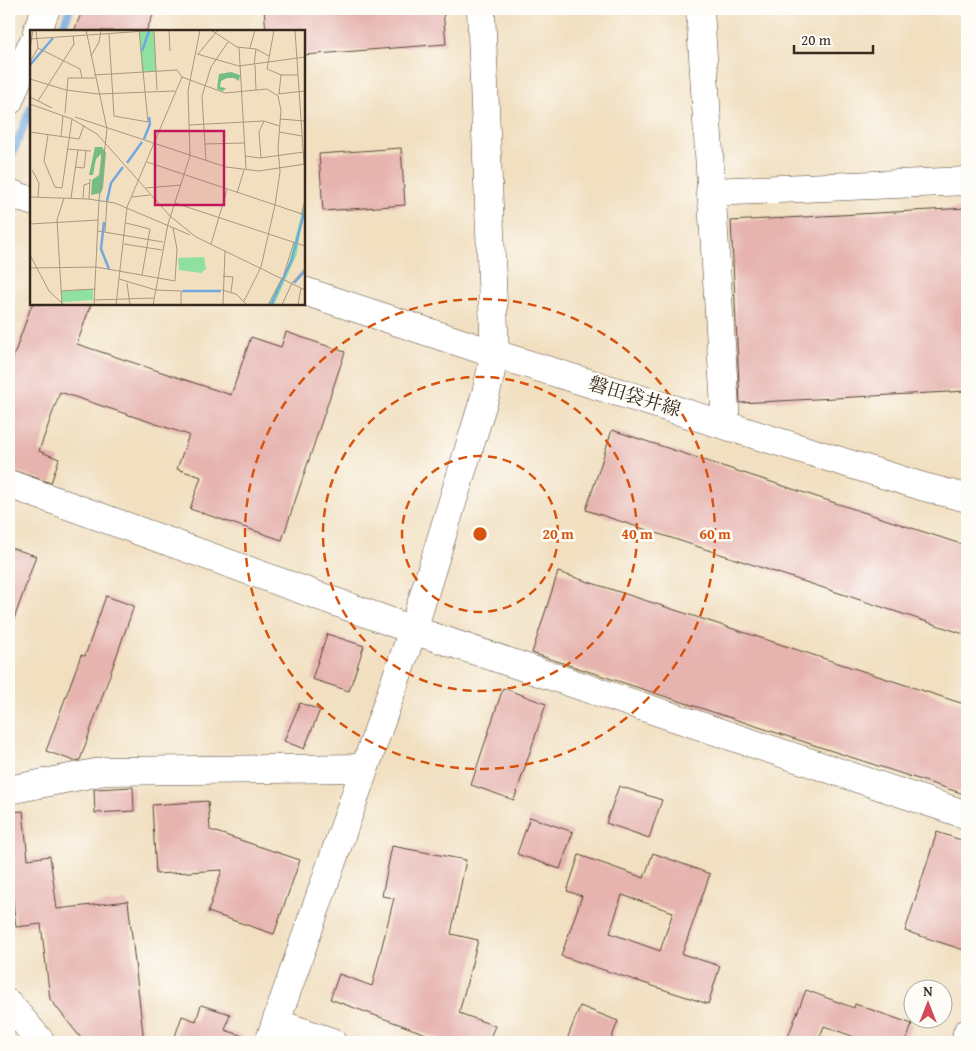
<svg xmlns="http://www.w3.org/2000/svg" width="976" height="1051" viewBox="0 0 976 1051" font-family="'Gentium Book Plus','Noto Serif JP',serif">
  <rect width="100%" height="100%" fill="#fdfcf7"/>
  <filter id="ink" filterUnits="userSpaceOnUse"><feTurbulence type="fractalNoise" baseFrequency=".02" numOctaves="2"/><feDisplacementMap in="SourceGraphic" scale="10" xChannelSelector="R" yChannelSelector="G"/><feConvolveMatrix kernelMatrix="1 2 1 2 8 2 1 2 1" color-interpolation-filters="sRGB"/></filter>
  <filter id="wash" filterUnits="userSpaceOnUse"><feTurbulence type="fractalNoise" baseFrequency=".0096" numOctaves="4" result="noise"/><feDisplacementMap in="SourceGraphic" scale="20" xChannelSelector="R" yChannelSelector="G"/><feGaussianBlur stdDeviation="1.12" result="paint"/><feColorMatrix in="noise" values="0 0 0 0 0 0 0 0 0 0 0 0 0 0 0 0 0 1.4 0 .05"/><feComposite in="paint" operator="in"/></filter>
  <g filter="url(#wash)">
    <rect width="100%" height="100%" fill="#f1dfc0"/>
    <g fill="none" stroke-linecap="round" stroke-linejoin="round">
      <!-- stream -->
      <g stroke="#72a7df" stroke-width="8">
        <polyline points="61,31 70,9"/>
        <polyline points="9,163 31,107"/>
      </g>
    </g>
    <g id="blocks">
      <!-- building -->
      <g fill="#e6b3af" fill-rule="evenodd">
        <polygon points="83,9 156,9 146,31 74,31"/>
        <polygon points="264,9 443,9 446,44 304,55 304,31 266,31"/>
        <polygon points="401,148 405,205 323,211 319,154"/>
        <polygon points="967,208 967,391 740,403 731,221"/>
        <polygon points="32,304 91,304 77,344 231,395 251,337 281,347 286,332 345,352 282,540 190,509 201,477 177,469 189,435 60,392 39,451 59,459 51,483 9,469 9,369"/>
        <polygon points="612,430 967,546 967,635 586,510"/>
        <polygon points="9,547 36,556 12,625 9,624"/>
        <polygon points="558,572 967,705 967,795 532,653"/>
        <polygon points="106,596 134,606 80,760 74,761 46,751 81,655 85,656"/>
        <polygon points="327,634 364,646 349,691 312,679"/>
        <polygon points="503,688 546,704 514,800 471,785"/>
        <polygon points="300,703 320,710 304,749 284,741"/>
        <polygon points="619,786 662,800 649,838 606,823"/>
        <polygon points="133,787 134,811 95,813 94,789"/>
        <polygon points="208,801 210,830 300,860 274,934 208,912 222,870 156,874 152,805"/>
        <polygon points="23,811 28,859 50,856 57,909 128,901 144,1042 84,1042 50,999 41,924 16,927 9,868 9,812"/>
        <polygon points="530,817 573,832 560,869 517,854"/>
        <polygon points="937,832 967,842 967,951 905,931"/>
        <polygon points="392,846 466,860 451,934 478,940 459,1013 495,1026 488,1042 448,1042 330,999 339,974 372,986 394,898 382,896"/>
        <path d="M653,853L710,874L682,954L720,966L708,1004L561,956L582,896L567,891L579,855L644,878ZM622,895L673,912L660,951L610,933Z"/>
        <polygon points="806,990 854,1008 855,1004 912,1024 906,1042 869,1042 824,1026 818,1042 786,1042"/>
        <polygon points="201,1005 230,1014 225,1030 249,1038 248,1042 173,1042 182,1016 196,1021"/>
        <polygon points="580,1006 618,1021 610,1042 566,1042"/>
      </g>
    </g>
  </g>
  <g filter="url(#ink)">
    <use href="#blocks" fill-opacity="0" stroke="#564536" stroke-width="1"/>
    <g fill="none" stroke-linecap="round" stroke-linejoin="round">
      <defs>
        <g id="minor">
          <polyline points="700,9 726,424"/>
          <polyline points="37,31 46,9"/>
          <polyline points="9,101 31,46"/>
          <polyline points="710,192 967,181"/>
          <polyline points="9,484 413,630 967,815"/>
          <polyline points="9,790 105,771 364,768"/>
          <polyline points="276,1023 332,1042"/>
          <polyline points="269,1042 413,630 486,393 495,354 481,9"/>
          <polyline points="965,1042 967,1033"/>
        </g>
        <g id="major">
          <polyline points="9,193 31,201"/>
          <polyline points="304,291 495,354 924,487 967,498"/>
          <polyline points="9,1004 41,1042"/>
        </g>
      </defs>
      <!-- minor casing -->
      <use href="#minor" stroke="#564536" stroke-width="29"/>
      <!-- major casing -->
      <use href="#major" stroke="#564536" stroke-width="29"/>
      <!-- minor -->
      <use href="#minor" stroke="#fff" stroke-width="28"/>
      <!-- major -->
      <use href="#major" stroke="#fff" stroke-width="28"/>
    </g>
  </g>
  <!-- distance rings -->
  <g fill="none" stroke="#d7540e" stroke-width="2.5" stroke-dasharray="9 6">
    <circle cx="480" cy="534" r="78"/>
    <circle cx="480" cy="534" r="157"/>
    <circle cx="480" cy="534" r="235"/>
  </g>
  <g text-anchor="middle" stroke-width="5" stroke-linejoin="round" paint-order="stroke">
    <!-- street labels -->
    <g font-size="19" fill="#3b2a1e" stroke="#fdfcf7">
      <text transform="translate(635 396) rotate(17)" y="7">磐田袋井線</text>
    </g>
  </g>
  <!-- overview -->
  <g transform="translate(30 30)">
    <rect width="275" height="275" fill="#f1dfc0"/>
    <path d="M109,0L124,1L126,41L112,42ZM275,170L267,224L244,275H238L258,236ZM63,259V270L32,272L31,261Z" fill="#90e09f"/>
    <path d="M201,42L210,45L209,51L204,48H197L191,51L190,57L196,58L193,61L187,59L189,44ZM65,117H72L76,123L73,158L71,163L61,165L62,150L69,145L71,127V124L66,129L63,145H59Z" fill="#74be86"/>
    <path d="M174,227L176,239L171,243L149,240L148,228Z" fill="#90e09f"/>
    <path fill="none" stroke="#72a7df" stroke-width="2.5" d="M112,21L119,1M0,35L23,8M114,109L120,94L119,87M97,133L112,112M77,171L81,153L93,137M74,192L71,219L79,239M264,253L275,241M152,261H191M241,275L262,229L275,179"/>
    <path fill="none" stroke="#a8977f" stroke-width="1" d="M56,0L77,99L69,170L64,275M139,0L140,21M181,0L207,17L226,19L239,26M244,0L237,39L251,45L249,64M265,0L274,134M124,1L127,60M79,4L84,86L118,92L109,0M0,9L130,0M209,17L216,139M0,18L3,0M8,18L50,39L52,48M220,18L225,0M167,24L209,36L275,27M168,24L188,0M61,26L69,12L71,0M0,32L8,18L6,1M224,35L226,19M225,35L226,60M64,45L147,40L152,47L97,177L86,275M251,45H268M152,47L195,63L237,59L248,66L251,80L248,118L250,142L245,175L231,237L214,271M0,49L36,60L68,64L145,61M248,64L275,61M0,67L22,78M8,71L44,14L43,6M0,74L42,89L67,104L140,186L166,207L275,260M35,83L38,48H65M45,87L196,137L229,141L275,134M250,89L275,91M159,95L234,91L249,96M0,102L49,109L54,95M249,102L272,106M18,105L14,131L25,157L32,158L42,89M31,107L33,86M175,114L214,113M37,119L61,121M215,126L230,128L274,122M231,128L229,102L234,91M176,131L172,66L181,37L198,12M117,132L275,185M45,137L54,138L56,121M2,140L9,153L8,167M116,158L151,155M207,163L214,140M0,167L58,169L85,173L160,205M102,167L120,165M41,168L48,120M53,168L54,155L60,153M59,169L60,149M145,173L275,216M271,185L275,170M96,193L120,199L112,245M0,194L68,190M68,201L133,212M75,202L77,171M94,214L132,220M181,214L197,160M0,225L19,261L33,274M0,238L66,237L145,251L147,219L143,198M254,244L264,212M193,246L203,247L201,262M89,249L126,260L151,261V275M97,253L100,275M192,260L206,264L217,275M31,261L65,259M64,270L124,268M13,275H30M32,275L27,190L34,168M123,275L138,194L160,126L158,61L170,0M193,275L195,221M238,275L252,248M252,275L262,253L275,238M268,275L271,258"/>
    <path fill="#c2185b" fill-opacity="0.15" stroke="#c2185b" stroke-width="2.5" d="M125,101H194V175H125Z"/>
    <rect width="275" height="275" fill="none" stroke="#3b2a1e" stroke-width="2.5"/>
  </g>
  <circle cx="480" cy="534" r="8" fill="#d7540e" stroke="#fdfcf7" stroke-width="2.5"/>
  <g font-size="15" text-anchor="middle" font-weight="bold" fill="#d7540e" stroke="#fdfcf7" stroke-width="5" stroke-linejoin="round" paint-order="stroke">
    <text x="558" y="539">20 m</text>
    <text x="637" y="539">40 m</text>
    <text x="715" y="539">60 m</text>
  </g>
  <!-- margin -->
  <rect width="976" height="1051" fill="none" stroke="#fdfcf7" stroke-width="30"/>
  <!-- north arrow -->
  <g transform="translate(928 1004)"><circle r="24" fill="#fdfcf7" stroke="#afa8a0"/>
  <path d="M0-4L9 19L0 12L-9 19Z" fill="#d1495b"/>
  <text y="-8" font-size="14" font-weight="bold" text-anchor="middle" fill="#3b2a1e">N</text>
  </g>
  <!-- scale -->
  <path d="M794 45v8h79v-8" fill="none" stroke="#3b2a1e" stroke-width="2.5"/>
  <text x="801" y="45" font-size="15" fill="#3b2a1e" stroke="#fdfcf7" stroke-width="4" paint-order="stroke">20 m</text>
</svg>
